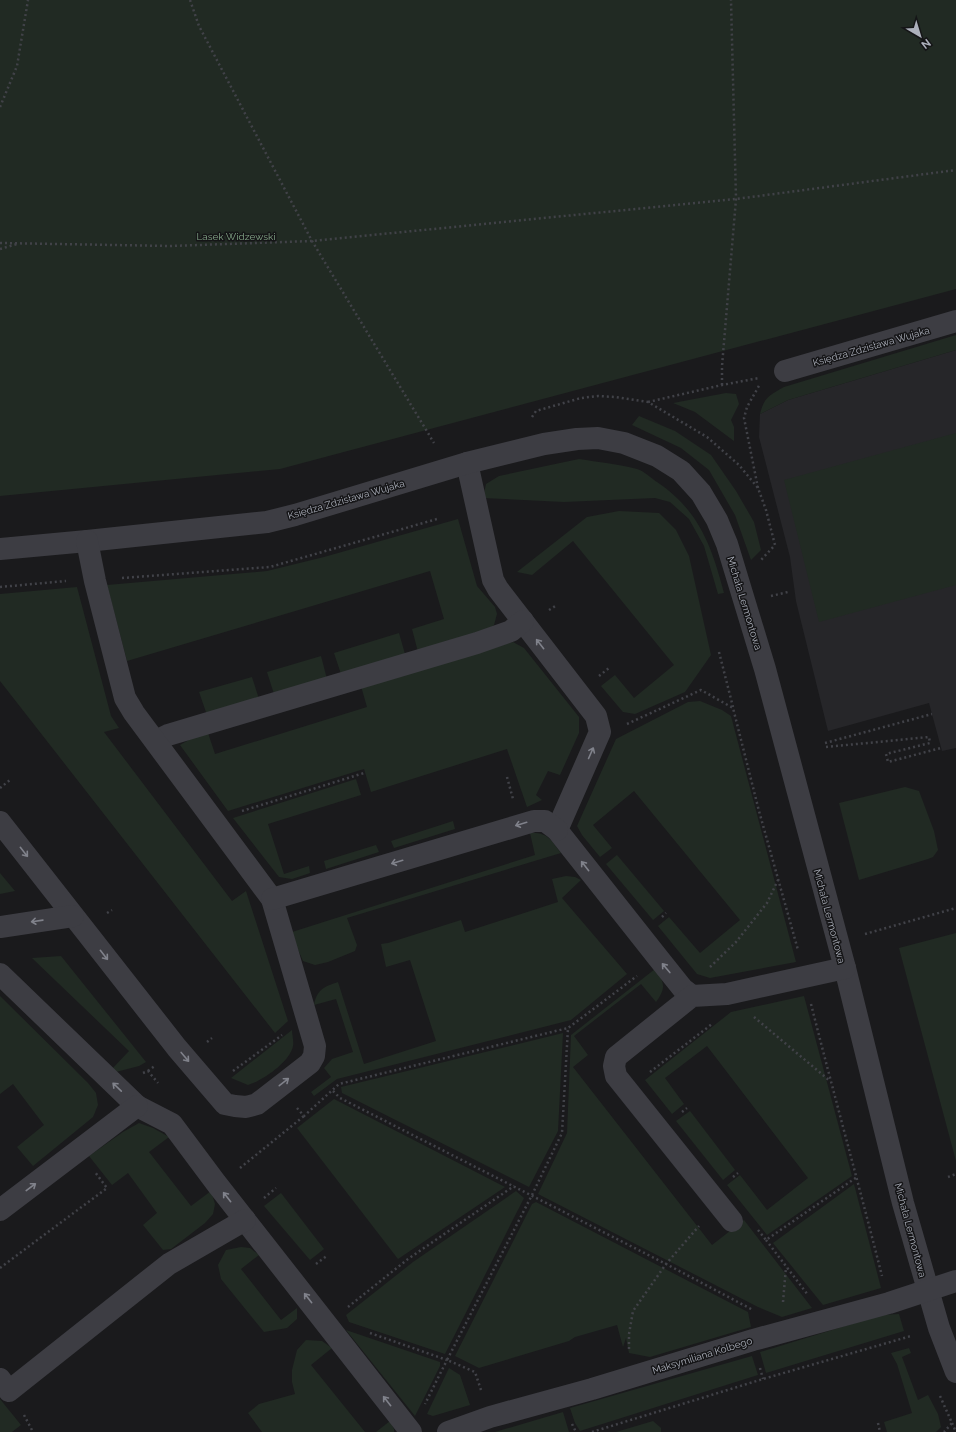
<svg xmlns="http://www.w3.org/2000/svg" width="956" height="1432" viewBox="0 0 956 1432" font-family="Raleway,sans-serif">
  <rect width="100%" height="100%" fill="#1a1a1c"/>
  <!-- built -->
  <polygon fill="#262629" points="956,350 956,748 942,751 929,703 828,731 796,601 790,557 759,437 760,414 788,400"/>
  <!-- green -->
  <g fill="#212a23">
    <polygon points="0,0 956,0 956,289 280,469 0,496"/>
    <path d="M956,335V350L788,400L760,414C764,397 770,395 784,387Z"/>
    <polygon points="726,393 736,394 739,404 731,420 734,427 734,441 695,412 673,403"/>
    <polygon points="639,416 675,431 711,455 736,491 754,522 761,550 751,560 735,515 709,470 681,448 632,425"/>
    <polygon points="956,433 956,585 819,622 784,480"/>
    <path d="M579,459C598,462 618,464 637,469C644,471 651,478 657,482C699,510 712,547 724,593L718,594L704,546L689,519L670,502L655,498L564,502L483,498L486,484L499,476Z"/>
    <polygon points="619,511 659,513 676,530 689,556 711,655 685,692 635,714 623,712 601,686 615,675 634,698 674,665 573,541 532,575 517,572 587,517"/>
    <polygon points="458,519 477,586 495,607 497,614 494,625 483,633 418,652 412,629 444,619 430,571 127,661 107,585 267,571 324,557"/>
    <polygon points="77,587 111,716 119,728 104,732 232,901 246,891 288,1021 275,1033 0,681 0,594"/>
    <polygon points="399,633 405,654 341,674 334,653"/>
    <polygon points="513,642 524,648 579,717 579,733 560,775 548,771 536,795 542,800 527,807 507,749 371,792 364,769 228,811 180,745 192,738 208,733 215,754 367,707 361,686"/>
    <polygon points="321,656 327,679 274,694 267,672"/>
    <polygon points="252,677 259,699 207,715 199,692"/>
    <polygon points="700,701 722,710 731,716 796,962 710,978 697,974 658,926 669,917 700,953 740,920 634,791 593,825 612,848 600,857 582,835 577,826 616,739 688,702"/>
    <polygon points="356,779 361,795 268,824 284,874 309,866 310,873 292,879 279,877 233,818"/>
    <polygon points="905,787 919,791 934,831 938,850 933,857 928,859 859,880 839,803"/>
    <polygon points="453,821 455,829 394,848 391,841"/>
    <path d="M530,833C548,832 551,840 561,853L347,918L357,945L355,951L328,962L315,965L303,961L295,943L292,932L535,855Z"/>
    <polygon points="376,845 379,852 326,869 324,861"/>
    <polygon points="617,855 664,911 653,920 606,864"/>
    <polygon points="0,873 15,891 0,894"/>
    <path d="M566,876L575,877L581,880L562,898L627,974L571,1020L337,1079L314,1096L311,1092L331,1077L324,1068L332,1059L353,1052L336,999L314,1005C317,990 323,987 338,982L364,1064L436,1041L410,960L386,967L381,944L388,943L461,920L465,932L558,902L552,879Z"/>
    <polygon points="956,933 956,1161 899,948"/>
    <polygon points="61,956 146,1062 139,1066 116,1072 113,1068 129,1051 32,958"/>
    <path d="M655,969C665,983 666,988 656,1002L641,984L574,1036L588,1055L573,1067L712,1245L744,1220L812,1308L782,1317L758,1307L538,1194L567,1133L571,1035Z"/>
    <polygon points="0,996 88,1083 96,1093 98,1105 93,1117 33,1166 17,1147 44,1125 13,1084 0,1094"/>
    <polygon points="804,996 852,1176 767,1235 727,1185 740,1175 767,1210 808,1178 707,1046 665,1078 684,1104 672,1114 645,1080 731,1012"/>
    <path d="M292,1030C292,1035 294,1041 293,1046C290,1062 262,1081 248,1085L231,1078Z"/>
    <polygon points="563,1033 558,1131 529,1187 342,1093 341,1087"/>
    <polygon points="334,1099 505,1187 398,1259 297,1128"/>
    <polygon points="690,1111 735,1170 723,1180 676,1121"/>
    <polygon points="139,1123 153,1128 169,1137 149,1152 191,1206 211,1191 215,1204 213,1214 205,1223 171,1249 163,1250 143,1225 157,1213 128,1173 112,1185 89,1156 123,1132"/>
    <polygon points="854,1184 881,1288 823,1305 773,1243"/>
    <polygon points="516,1191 524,1198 445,1354 349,1322 346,1315 413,1262"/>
    <polygon points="281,1193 324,1249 310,1260 264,1206"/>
    <polygon points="536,1202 748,1312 751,1327 650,1357 629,1353 626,1338 623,1347 617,1325 575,1337 569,1341 479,1368 455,1356 532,1204"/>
    <polygon points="241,1247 250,1248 259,1255 241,1269 281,1320 297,1308 297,1319 287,1328 264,1332 221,1279 218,1265 226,1250"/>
    <polygon points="899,1314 904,1331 766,1373 760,1352 881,1315"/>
    <polygon points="346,1330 440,1362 440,1366 415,1416"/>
    <polygon points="306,1340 322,1341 332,1348 311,1365 365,1432 262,1432 248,1413 259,1404 295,1394 292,1382 292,1370 297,1350"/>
    <polygon points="909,1348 911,1353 902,1357 918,1400 928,1395 938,1414 941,1427 936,1432 887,1432 884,1422 912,1413 897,1364 891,1353"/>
    <polygon points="752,1356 758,1375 580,1431 575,1423 570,1408"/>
    <polygon points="449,1368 460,1375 470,1405 433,1416 427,1414"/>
    <polygon points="0,1399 21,1425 12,1432 0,1432"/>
    <polygon points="563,1412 569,1432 495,1432"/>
    <polygon points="390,1421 394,1429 394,1432 376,1432"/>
    <polygon points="653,1421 661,1428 661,1432 616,1432"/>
  </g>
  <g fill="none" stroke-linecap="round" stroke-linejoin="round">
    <!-- path -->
    <g stroke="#414248" stroke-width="2.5" stroke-dasharray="2 3" stroke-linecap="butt">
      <polyline points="190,0 199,26 312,241 434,443"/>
      <polyline points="0,107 17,66 28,0"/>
      <polyline points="0,243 171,246 312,241 736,199 956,170"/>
      <polyline points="0,249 17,244"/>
      <polyline points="722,385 722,366 736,199 731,0"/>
      <polyline points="648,402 722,385 759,378"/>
      <polyline points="532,417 536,411 581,398 598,396 615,397 648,402 707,437 739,465 758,488 766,510 775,545 761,560"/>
      <polyline points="758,488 744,418 747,407 760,384"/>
      <polyline points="122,578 270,567 437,519"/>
      <polyline points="0,587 66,581"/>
      <polyline points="771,596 788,592"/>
      <polyline points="549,610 557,605"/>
      <polyline points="719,652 733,707"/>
      <polyline points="599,676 609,668"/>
      <polyline points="627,724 701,690 733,708 759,811 798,950"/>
      <polyline points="825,743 932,714"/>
      <polyline points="826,747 929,737 930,743 886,754 888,762 941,748"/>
      <polyline points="507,777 513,799"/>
      <polyline points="0,788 10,780"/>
      <polyline points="242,811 364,773"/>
      <polyline points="107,913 112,910"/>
      <polyline points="662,917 666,913"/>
      <polyline points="865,934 956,908"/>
      <polyline points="710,967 736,942 767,903 778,880"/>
      <path d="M811,1004C834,1095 859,1185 882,1276"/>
      <polyline points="754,1017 830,1081"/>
      <polyline points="207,1042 212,1038"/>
      <polyline points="148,1071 156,1065"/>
      <polyline points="233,1071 282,1035"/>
      <polyline points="650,1072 712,1024"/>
      <polyline points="143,1073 148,1071 158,1083"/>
      <polyline points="333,1091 340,1098 666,1264 753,1310"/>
      <polyline points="297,1108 304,1116 339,1084 568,1028"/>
      <polyline points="682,1112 687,1108"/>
      <polyline points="240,1168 304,1116"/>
      <polyline points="733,1177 738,1173"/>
      <polyline points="948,1177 956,1174"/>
      <polyline points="264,1198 276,1188"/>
      <polyline points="758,1230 766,1240 857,1177"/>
      <polyline points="766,1240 808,1295"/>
      <polyline points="316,1264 328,1255"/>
      <polyline points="0,1268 107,1188 95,1172"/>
      <polyline points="783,1302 786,1267"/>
      <polyline points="348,1307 408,1259 514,1186"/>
      <polyline points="370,1333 447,1360 425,1404"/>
      <polyline points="629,1349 629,1334 633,1311 666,1264 699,1226"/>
      <polyline points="760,1368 763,1379"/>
      <polyline points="481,1390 475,1372 447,1360 532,1195 562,1133 568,1028 637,976"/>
      <polyline points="940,1396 952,1423 944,1432"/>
      <polyline points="24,1415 33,1432"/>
      <polyline points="878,1423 880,1432"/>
      <polyline points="952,1423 956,1432"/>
      <polyline points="572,1424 576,1432"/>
      <polyline points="592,1432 763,1379 911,1336"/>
    </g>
    <!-- minor -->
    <g stroke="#3d3d43" stroke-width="22">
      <polyline points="785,371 956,321"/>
      <polyline points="467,463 493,580 498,589 596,716 600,732 557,830 659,959 683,989 692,996"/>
      <polyline points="0,549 87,541 267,522 295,515 467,463 544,444 577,439 598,438 624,443 657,456 681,471 701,493 717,520 727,544 765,669 845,968 903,1203 939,1328 956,1372"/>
      <polyline points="156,741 168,735 477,643 511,631 523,621"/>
      <polyline points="0,822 177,1048 225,1104 235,1106 246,1107 257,1104 310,1063 314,1056 315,1046 272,899 134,713 125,698 95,581 87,541"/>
      <polyline points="272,899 534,821 545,821 557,830"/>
      <polyline points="0,927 73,916"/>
      <polyline points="0,974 137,1106 172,1124 216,1183 411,1432"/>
      <polyline points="0,1210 137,1106"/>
      <polyline points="732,1221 616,1076 614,1066 616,1057 692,996 727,994 845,968"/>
      <polyline points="0,1379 9,1391 169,1264 245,1220"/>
      <polyline points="448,1432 490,1417 592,1389 753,1340 889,1303 956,1281"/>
    </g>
  </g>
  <!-- one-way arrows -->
  <defs><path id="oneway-shaft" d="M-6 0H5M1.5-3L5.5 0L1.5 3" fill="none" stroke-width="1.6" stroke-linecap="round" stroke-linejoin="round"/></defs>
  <g stroke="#80828b">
    <use href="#oneway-shaft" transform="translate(540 644) rotate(-128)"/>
    <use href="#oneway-shaft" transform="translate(591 753) rotate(-66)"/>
    <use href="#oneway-shaft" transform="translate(521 824) rotate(163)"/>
    <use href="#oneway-shaft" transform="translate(24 852) rotate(52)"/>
    <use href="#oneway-shaft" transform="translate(397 862) rotate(163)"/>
    <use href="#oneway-shaft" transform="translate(585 866) rotate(-128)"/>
    <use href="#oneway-shaft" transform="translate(37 921) rotate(172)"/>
    <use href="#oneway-shaft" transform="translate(104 955) rotate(52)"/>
    <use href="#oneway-shaft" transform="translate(666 968) rotate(-130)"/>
    <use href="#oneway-shaft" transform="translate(185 1057) rotate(50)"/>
    <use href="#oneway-shaft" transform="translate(284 1082) rotate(-38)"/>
    <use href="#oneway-shaft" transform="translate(117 1087) rotate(-136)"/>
    <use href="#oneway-shaft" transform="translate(31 1187) rotate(-37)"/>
    <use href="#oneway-shaft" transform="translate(227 1197) rotate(-128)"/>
    <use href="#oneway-shaft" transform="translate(308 1298) rotate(-128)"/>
    <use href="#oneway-shaft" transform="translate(387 1401) rotate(-128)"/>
  </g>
  <g text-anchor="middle" stroke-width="3" stroke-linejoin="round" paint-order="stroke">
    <!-- park labels -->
    <g font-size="10" fill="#84a688" stroke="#151517">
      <text x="236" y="240">Lasek Widzewski</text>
    </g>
    <!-- street labels -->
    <g font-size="10" fill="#acb0bb" stroke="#151517">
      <text transform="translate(871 346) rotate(-16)" y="4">Księdza Zdzisława Wujaka</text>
      <text transform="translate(346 499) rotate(-16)" y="4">Księdza Zdzisława Wujaka</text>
      <text transform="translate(745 603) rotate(73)" y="4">Michała Lermontowa</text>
      <text transform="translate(830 916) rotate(75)" y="4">Michała Lermontowa</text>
      <text transform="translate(911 1230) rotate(75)" y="4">Michała Lermontowa</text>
      <text transform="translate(702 1355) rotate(-17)" y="4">Maksymiliana Kolbego</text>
    </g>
  </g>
  <!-- north arrow -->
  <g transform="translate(920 36) rotate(142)" stroke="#151517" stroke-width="3" paint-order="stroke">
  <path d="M0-3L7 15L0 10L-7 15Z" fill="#acb0bb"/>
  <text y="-6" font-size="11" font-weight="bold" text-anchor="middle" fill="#acb0bb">N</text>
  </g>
</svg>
